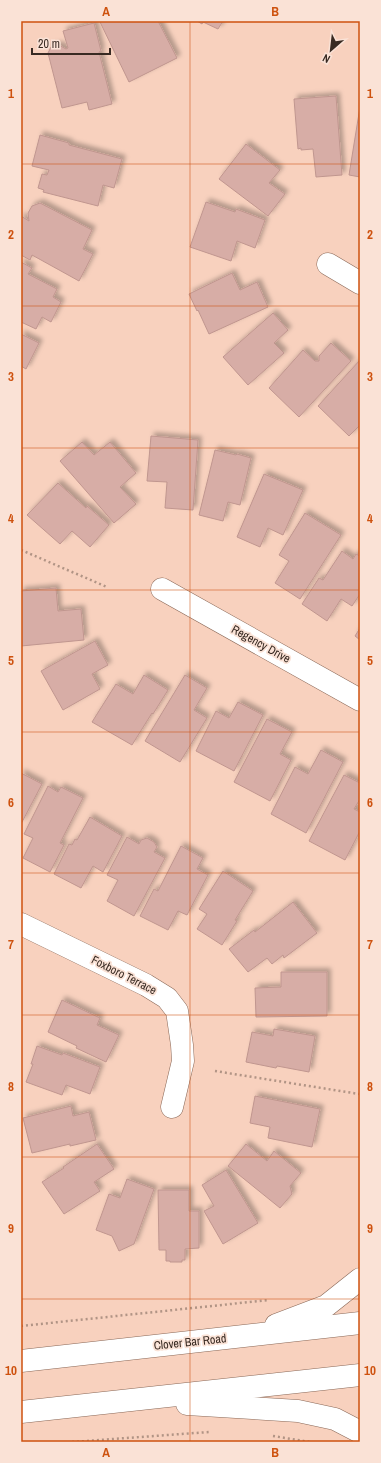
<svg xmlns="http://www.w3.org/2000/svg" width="381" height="1463" viewBox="0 0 381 1463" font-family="'Archivo Narrow',sans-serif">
  <defs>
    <filter id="shadow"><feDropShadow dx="3.5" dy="-3.5" stdDeviation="2" flood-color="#0004"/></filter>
  </defs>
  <rect width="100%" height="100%" fill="#f8d1be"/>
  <!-- building -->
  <g fill="#d7ada6" stroke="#c0968f" filter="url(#shadow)">
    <polygon points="103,21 158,21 177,58 129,82 100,22"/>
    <polygon points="197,21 223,21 218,29 203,22 202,24"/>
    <polygon points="94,23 101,51 99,52 112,104 89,110 87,102 62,108 48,53 51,47 59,45 66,49 68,48 63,31"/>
    <polygon points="336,96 342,175 316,177 313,149 301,150 301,148 298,149 294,99"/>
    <polygon points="360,107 360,177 349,175"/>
    <polygon points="40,135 69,143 69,145 122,159 114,188 103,185 98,206 43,192 44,190 38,188 42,174 47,175 49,170 32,166"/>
    <polygon points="246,144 280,170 269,183 285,194 268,216 219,179"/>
    <polygon points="206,202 235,212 236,209 265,220 255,248 237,241 231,261 190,247"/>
    <polygon points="40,203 92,230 83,249 93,254 79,281 32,255 30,260 21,255 21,216 29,221 28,213 32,206"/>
    <polygon points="21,262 32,268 28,274 57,289 53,297 61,302 51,322 42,317 36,329 21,322"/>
    <polygon points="232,273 240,290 257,282 268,307 209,334 198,310 197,311 189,294"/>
    <polygon points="273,313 288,330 274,343 284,353 248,385 223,357"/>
    <polygon points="21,334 39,343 26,369 21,366"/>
    <polygon points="331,343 351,361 299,417 269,388 303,350 315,361 319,361 319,356"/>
    <polygon points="360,360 360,425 349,436 318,406"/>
    <polygon points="151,436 198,440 193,510 165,508 167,482 147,481"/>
    <polygon points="82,442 94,455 110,442 136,473 120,487 136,504 114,523 60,461"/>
    <polygon points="215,450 236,455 237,454 251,458 240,505 228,502 223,521 199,515"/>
    <polygon points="264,474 303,490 283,535 268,528 260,547 237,537"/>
    <polygon points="58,483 86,508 87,506 109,525 90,547 72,531 60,544 27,515"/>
    <polygon points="305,513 341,535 300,599 275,583 289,561 279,555"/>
    <polygon points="342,551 353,559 356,554 360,556 360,594 352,606 341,599 327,621 302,604 319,578 323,580"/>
    <polygon points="56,588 58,611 81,609 84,640 21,646 21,591"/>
    <polygon points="360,628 360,640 355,636"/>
    <polygon points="95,641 108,665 92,674 100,689 63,710 41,671"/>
    <polygon points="144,675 168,690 153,714 152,713 132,745 92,722 116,684 133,694"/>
    <polygon points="185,675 207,688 194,710 207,718 180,762 145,741"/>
    <polygon points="238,702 263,715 234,771 196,751 216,711 229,718"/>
    <polygon points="267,719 292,732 280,754 291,760 270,801 234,782"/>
    <polygon points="321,750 343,762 306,833 271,814 295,767 308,774"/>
    <polygon points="21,773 42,784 21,824"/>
    <polygon points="344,775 360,783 360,799 354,809 360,812 360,831 345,860 309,841"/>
    <polygon points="48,786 58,792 61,787 83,798 60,843 64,845 50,872 23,858 33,838 24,834"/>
    <polygon points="90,817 122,836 103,872 93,866 81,888 54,874 69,844 72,845 75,839 77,840"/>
    <polygon points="127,837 139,844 141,840 147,838 154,842 157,847 154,852 165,858 134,916 107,901 118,880 107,875"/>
    <polygon points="181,846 203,858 197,869 208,875 187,915 178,911 168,930 140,916 154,889 158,891"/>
    <polygon points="223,871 253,891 235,920 237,921 222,945 197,929 207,914 199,909"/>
    <polygon points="293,902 317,933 284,958 283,955 272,964 267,958 248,972 229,949 254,930 255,932"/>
    <polygon points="281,972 327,972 327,1016 256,1017 255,988 281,987"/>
    <polygon points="62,1000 100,1018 97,1025 119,1035 106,1062 76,1048 77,1046 48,1032"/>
    <polygon points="274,1029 315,1036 309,1072 277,1066 276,1068 246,1062 252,1032 273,1036"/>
    <polygon points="37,1046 62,1055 63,1053 100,1067 90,1094 66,1085 62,1095 26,1082 33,1064 31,1064"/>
    <polygon points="255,1096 320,1109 312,1147 268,1138 270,1127 250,1123"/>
    <polygon points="71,1106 73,1116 89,1112 96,1140 70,1146 70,1144 32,1153 23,1118"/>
    <polygon points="97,1144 114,1169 94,1182 100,1191 64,1214 42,1182 64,1168 63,1167"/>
    <polygon points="246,1144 267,1161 274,1151 301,1173 290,1186 292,1194 280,1208 228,1166"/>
    <polygon points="226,1170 258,1223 223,1244 204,1211 214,1206 202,1185"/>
    <polygon points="127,1179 154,1189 134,1244 119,1251 112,1236 96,1230 109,1194 120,1198"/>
    <polygon points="158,1190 189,1190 189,1211 199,1211 199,1248 185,1249 185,1260 182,1260 182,1262 170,1262 170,1261 166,1261 166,1250 159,1250"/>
  </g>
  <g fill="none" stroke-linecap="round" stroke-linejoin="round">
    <defs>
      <g id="minor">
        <polyline points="328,264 360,283"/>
        <polyline points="162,589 360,700"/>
        <polyline points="21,924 146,985 167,998 177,1011 182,1045 183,1061 172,1107"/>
      </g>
      <g id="major">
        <polyline points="276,1325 326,1306 360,1279"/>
        <polyline points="21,1361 360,1323"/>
        <polyline points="187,1404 298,1411 335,1419 360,1432"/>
        <polyline points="21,1412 360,1375"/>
      </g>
    </defs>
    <!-- minor casing -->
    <use href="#minor" stroke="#8a6857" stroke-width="23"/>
    <!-- major casing -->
    <use href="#major" stroke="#8a6857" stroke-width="23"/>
    <!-- path -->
    <g stroke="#b19485" stroke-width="2.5" stroke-dasharray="2 3" stroke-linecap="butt">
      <polyline points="21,550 107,587"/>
      <polyline points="215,1071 359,1094"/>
      <polyline points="21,1326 269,1300"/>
      <polyline points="273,1436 310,1442"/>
      <polyline points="72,1442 209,1432"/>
    </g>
    <!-- minor -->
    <use href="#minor" stroke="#fff" stroke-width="22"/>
    <!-- major -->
    <use href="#major" stroke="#fff" stroke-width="22"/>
  </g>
  <!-- grid -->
  <path fill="none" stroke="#ce520f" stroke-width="1" stroke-opacity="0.55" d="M190,21V1442M21,164H360M21,306H360M21,448H360M21,590H360M21,732H360M21,873H360M21,1015H360M21,1157H360M21,1299H360"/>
  <g text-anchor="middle" stroke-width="3.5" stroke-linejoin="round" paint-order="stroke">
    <!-- street labels -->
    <g font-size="12" fill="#382a22" stroke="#fae2d6">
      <text transform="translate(261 644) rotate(29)" y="4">Regency Drive</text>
      <text transform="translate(124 975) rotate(27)" y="4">Foxboro Terrace</text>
      <text transform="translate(190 1342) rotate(-6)" y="4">Clover Bar Road</text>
    </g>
  </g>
  <!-- border -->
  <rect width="381" height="1463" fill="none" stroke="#fae2d6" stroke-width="44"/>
  <!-- north arrow -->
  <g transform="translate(331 50) rotate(208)" stroke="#fae2d6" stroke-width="3" paint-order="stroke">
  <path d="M0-3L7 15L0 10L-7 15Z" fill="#382a22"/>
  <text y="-6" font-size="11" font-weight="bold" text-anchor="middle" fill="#382a22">N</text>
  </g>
  <!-- scale -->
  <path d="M32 48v6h78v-6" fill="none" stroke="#382a22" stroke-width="2"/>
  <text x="38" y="48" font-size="12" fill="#382a22" stroke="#fae2d6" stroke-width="3" paint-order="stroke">20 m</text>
  <rect x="22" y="22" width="337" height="1419" fill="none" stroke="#ce520f" stroke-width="1.5"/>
  <g font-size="13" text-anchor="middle" font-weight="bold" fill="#ce520f">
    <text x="106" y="16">A</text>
    <text x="275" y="16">B</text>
    <text x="11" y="98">1</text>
    <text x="370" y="98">1</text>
    <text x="11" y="239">2</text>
    <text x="370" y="239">2</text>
    <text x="11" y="381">3</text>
    <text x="370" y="381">3</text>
    <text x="11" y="523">4</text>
    <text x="370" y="523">4</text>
    <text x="11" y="665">5</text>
    <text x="370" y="665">5</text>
    <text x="11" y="807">6</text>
    <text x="370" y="807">6</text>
    <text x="11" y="949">7</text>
    <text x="370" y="949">7</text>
    <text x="11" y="1091">8</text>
    <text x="370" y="1091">8</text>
    <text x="11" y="1233">9</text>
    <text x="370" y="1233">9</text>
    <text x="11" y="1375">10</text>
    <text x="370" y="1375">10</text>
    <text x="106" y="1457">A</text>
    <text x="275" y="1457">B</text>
  </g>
</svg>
